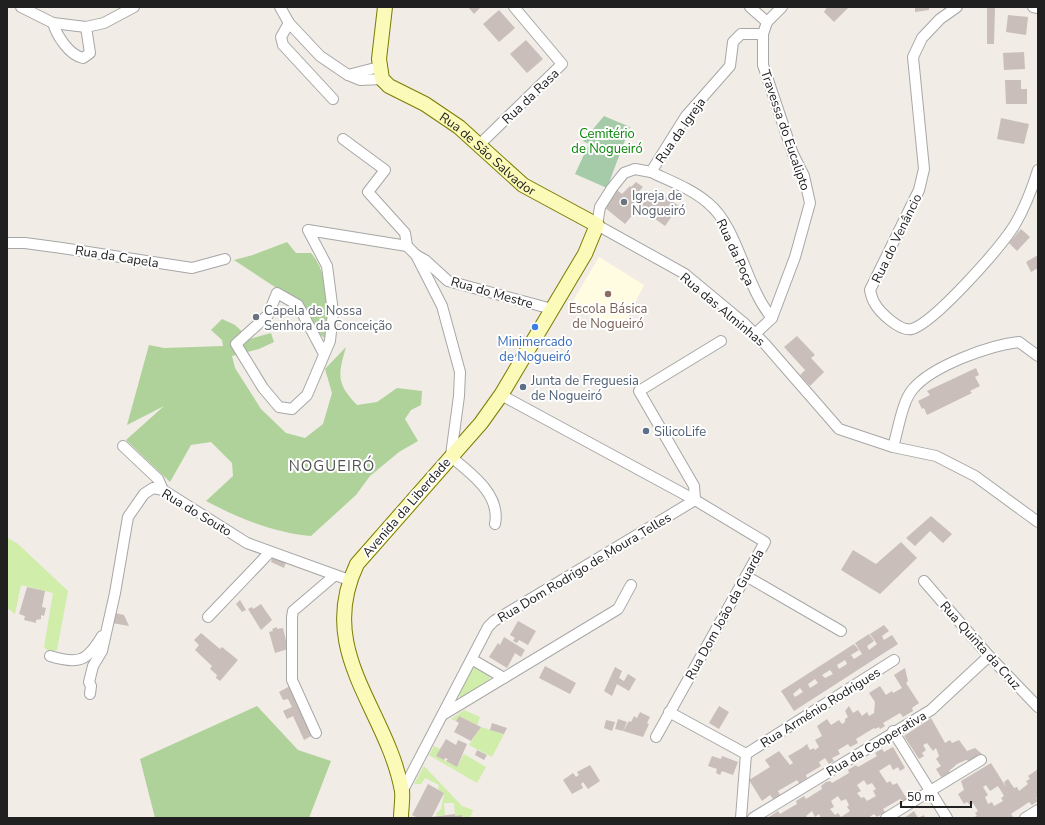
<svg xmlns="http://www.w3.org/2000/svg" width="1045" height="825" viewBox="0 0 1045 825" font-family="'Nunito Sans',sans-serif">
  <rect width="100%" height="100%" fill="#f1ece6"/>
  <!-- education -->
  <polygon fill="#fffce1" points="599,257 644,285 629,315 617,331 571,304"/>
  <!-- grass -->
  <g fill="#d0edaa">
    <polygon points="8,538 18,544 68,591 57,650 49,652 44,647 53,593 21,585 15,614 7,608"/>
    <polygon points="476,667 490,676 490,680 461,698 458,694 471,669"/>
    <polygon points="464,710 480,717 477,725 459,716 456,721 451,719"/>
    <polygon points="481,727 504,734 492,757 469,745"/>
    <polygon points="434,746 440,749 436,756 457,767 464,754 486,767 477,783 429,755"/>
    <polygon points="424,766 462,806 473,810 470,818 455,816 454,803 444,803 445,815 437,816 436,814 441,809 444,793 438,789 439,785 425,778 421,784 414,784"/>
  </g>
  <!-- forest -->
  <g fill="#aed299">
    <path d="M287,242L296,253H311C330,275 329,313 326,339L318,333L281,291L234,260L253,255Z"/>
    <path d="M222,319L235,325L250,339L271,333L274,342L259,349L232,356L235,368L261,409L286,433L305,438L323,424L332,393L325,369L346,347C338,375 336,383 357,405L377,402L397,388L422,391L421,405L411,410L405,419L418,441L399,452L370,476L356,495L311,536C275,533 238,518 206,501L233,476L232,463L211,442L191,445L170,482L126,440L164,406L127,425L149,345L164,348L223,346L222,340L211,330Z"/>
    <polygon points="257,706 298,750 331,761 309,818 155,818 140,759"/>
  </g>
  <!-- cemetery -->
  <polygon fill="#a6cba8" points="604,116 630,127 607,188 575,174 589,144 583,141"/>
  <!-- building -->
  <g fill="#c9beb9" fill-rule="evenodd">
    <polygon points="468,7 481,7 474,14"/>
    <polygon points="827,7 849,7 834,22 824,12"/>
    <polygon points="915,7 929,7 929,10 915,12"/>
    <polygon points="987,7 995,7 994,44 987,44"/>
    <polygon points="499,10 515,28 499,42 483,24"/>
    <polygon points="1008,15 1028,17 1026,35 1006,32"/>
    <polygon points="526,40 543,59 527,73 510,54"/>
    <polygon points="1024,52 1025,69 1004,70 1003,53"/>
    <polygon points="1005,80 1021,80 1021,89 1027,89 1027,104 1006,104"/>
    <polygon points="1001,118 1029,124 1024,144 997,139"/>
    <polygon points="636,182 643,187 636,195 641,199 637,204 640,206 625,224 604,207 617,190 622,194 630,186 631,187"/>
    <polygon points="659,192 679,206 665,226 640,208 650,194 656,198"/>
    <polygon points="1021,229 1030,237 1017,251 1009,243"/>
    <polygon points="1038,255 1038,268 1031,272 1026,262"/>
    <polygon points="797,336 815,355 811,358 824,372 810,386 800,375 805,370 784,347"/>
    <polygon points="976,368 979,375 975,377 980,386 970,391 972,393 927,415 924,408 922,409 918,401 930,395 927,391"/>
    <polygon points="931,516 952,534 943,543 930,531 915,546 906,538"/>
    <polygon points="901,542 917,558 880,594 841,570 853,550 876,564"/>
    <polygon points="273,556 286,562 284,568 271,562"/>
    <polygon points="27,587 45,591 42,607 46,608 44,616 41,615 41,619 36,620 36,623 24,620 25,616 19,614"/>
    <polygon points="240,600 246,610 242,612 236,604"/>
    <polygon points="261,604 272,620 261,630 248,609 252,607 253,609"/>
    <polygon points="115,613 124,615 129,626 112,623"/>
    <polygon points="518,621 536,631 528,645 519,640 517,643 513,641 515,638 510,635"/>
    <path d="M884,625L889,631L882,636L884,640L892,635L898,644L794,711L781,691L854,644L859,650L851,655L854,659L862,654L855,643L869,634L874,641L867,646L869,650L877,644L870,634ZM845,660L847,664L839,669L837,665ZM830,670L833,674L825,678L822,675ZM815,679L818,683L810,688L808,684ZM800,688L803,692L795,697L793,694Z"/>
    <polygon points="277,627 277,629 283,628 288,649 275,653 269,632 273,631 272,629"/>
    <polygon points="201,633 220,649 222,647 238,660 220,681 216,678 217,675 210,669 212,666 195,650 199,645 194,640"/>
    <polygon points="504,637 525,650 521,657 515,653 507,668 489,657 498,643 500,645"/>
    <polygon points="545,666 576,683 570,694 539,678"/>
    <polygon points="615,667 622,671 619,678 624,681 628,674 636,679 629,691 617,684 612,696 604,691"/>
    <polygon points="905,668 908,681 906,683 919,703 912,708 913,711 903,717 900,713 883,723 885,726 880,729 879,727 875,729 874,728 856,739 858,743 850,747 848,744 838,750 840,754 832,758 834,761 829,764 825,758 819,762 821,766 806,775 807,778 799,783 797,780 778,791 780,795 773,799 770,795 762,801 749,780 770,767 765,760 779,751 790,765 793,763 788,756 802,748 807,744 810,750 814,748 815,750 819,747 815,740 822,736 817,726 827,719 831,725 839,720 842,724 845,722 845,719 848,717 845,711 849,706 853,713 858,710 862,716 867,712 869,716 874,713 875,702 869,693 880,686 886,695 892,691 893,693 902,688 894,675"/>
    <polygon points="290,686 313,735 304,740 293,716 287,719 283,711 292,707 288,699 283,700 279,692"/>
    <polygon points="719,706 729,712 719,729 709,723"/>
    <polygon points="640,712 650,717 647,723 649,724 643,737 623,731 629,721 631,722 634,716 637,718"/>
    <polygon points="459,716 481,727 471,741 454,732 459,723 456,721"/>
    <polygon points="931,718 945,743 950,740 952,743 959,740 967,751 975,748 982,754 969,761 966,760 957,764 949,771 950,773 941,777 936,769 941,766 936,759 939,756 936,748 933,751 927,743 923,745 926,750 922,753 924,756 919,759 904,736"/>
    <polygon points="618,719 627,722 623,731 615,729"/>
    <polygon points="606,720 615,722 612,731 604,728"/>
    <polygon points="492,723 507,728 504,734 490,730"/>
    <polygon points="446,739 456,745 458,740 467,744 457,767 446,761 448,759 445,758 444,760 436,756"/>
    <path d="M893,747L905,768L900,771L898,767L893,770L890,764L879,771L887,783L890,781L893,785L897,783L907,799L903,801L900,799L883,809L885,812L877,817L874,814L868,818H821L819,814L815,817L812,811L806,816L808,818L769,817L778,811L780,814L790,808L797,804L796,801L804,796L806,799L822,789L821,786L826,782L830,781L832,783L849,773L848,770L856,765L858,767L877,756L875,753L878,751L882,749L884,752ZM864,780L867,785L872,783L876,789L873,791L876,796L867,801L864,797L861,798L857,793L861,791L857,785ZM838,796L841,801L846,799L849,805L847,807L850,811L841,817L838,813L835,815L830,809L834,807L831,801Z"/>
    <polygon points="477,750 487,755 484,760 475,755"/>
    <polygon points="712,756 721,759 722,756 738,762 733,775 722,771 720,775 716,773 717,769 708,766"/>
    <path d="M991,763L1006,787L1004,782L1008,779L1014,788L1017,787L1019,791L1028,784L1026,781L1030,779L1028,776L1038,769V797L1036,798L1038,801L1032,805L1029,802L1011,814L1013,817L1011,818H972L977,816L975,813L978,811L973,803L970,805L967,802L964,804L958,794L964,790L961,781ZM986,785L990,791L998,786L1004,796L1001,798L1003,801L994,806L992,802L988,804L985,797L988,795L983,787Z"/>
    <polygon points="590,765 600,781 588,789 583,782 581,784 583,788 572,794 563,780 573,773 576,777 579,775 577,772"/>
    <polygon points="428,784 444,793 432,817 455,814 455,816 462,815 462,818 418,818 412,815"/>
    <polygon points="914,811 918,818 924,815 925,818 904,818"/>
  </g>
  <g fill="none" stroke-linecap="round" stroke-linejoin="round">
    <defs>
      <g id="street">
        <polyline points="21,7 53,23 86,27 104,23 134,7"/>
        <polyline points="280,7 289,23 320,56 348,75 360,80 382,79"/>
        <polyline points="750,7 767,22"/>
        <path d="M957,7L940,19L922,38L913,57L924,169L919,190L870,290C871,294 872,299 874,302C879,312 900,332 912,329C935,322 1000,248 1014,226C1025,208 1032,189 1038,170"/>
        <polyline points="1033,7 1038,8"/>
        <path d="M53,23C57,36 69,55 83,58L90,53L86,27"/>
        <polyline points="289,23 281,37 283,45 333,99"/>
        <polyline points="763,34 741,34 733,42 730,66 686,116 651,172 635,169 624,173 612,188 600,207 597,225 685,274 744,323 765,344 839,429 893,447 936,456 975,476 1038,522"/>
        <polyline points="348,75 379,67"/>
        <polyline points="343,139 385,170 368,192 405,233 407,246"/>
        <polyline points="479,145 562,64 514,7"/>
        <path d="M651,172C670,181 692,189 708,203C738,227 745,286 772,318"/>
        <polyline points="7,243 25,243 62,248 192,268 225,259"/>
        <polyline points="416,255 425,260 448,281 552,309"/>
        <polyline points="755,334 772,318 795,257 810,203 804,176 793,154 763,65 763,34 767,22 782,7"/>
        <polyline points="324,354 298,305 277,293 268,315 236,344 263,388 279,407 292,409 307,395 330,341 333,312 327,266 308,230 407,246 416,255 442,306 460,372 459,396 451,455"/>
        <polyline points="501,395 695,500 765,542 656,737"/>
        <polyline points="123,446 158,479 163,490"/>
        <path d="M893,447C898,431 902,401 913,389C932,366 990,345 1019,342L1038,356"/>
        <path d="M450,456C470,473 501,494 495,524"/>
        <polyline points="695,500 694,486 639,391 721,341"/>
        <polyline points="746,576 841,631"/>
        <polyline points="924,581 989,656 1038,707"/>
        <polyline points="208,617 270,552"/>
        <path d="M50,656C79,665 87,661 102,636"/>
        <polyline points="473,660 504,678"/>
        <polyline points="90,694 91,686 89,682 93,666 102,651 115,593 128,517 144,494 153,488 163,490 247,543 349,580"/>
        <polyline points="669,712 746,754 741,818"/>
        <polyline points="444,714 618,609 631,585"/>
        <polyline points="893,731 947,818"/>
        <polyline points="316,733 292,680 292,617 293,611 334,576"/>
        <polyline points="746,754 894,660"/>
        <polyline points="402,792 488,627 494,621 695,500"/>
        <polyline points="753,818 931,710 989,656"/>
        <polyline points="886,818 981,760"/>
        <polyline points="1025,818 1038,810"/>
      </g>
      <g id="secondary">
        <path id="s1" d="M385,7L379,59L382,79L389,86L425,104L459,127L523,185L597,225L585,254L501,395L481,423L357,564C315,652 387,709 402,791C403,799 401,809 401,818"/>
      </g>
    </defs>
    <!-- street casing -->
    <use href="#street" stroke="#a7a7a7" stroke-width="12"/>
    <!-- secondary casing -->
    <use href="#secondary" stroke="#7a7d00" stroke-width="16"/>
    <!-- street -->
    <use href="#street" stroke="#fff" stroke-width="10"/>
    <!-- secondary -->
    <use href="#secondary" stroke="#fcfab8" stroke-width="14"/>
  </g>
  <!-- markers -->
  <g fill="#6b7280" stroke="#fff" stroke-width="1.5">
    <circle cx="624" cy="202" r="4"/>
    <circle cx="256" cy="317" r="4"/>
  </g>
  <circle fill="#8d6e63" stroke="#fff" stroke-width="1.5" cx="608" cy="294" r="4"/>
  <circle fill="#3f7fe0" stroke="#fff" stroke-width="1.5" cx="535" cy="327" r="4"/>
  <g fill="#5c6f8a" stroke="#fff" stroke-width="1.5">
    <circle cx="523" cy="387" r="4"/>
    <circle cx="646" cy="431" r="4"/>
  </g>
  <g text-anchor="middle" stroke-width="4" stroke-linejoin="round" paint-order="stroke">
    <!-- street labels -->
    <g font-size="13" fill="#202020" stroke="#fff">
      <text transform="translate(530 96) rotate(-44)" y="5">Rua da Rasa</text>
      <text transform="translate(680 130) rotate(-55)" y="5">Rua da Igreja</text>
      <text transform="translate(786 130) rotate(71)" y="5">Travessa do Eucalipto</text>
      <text dy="5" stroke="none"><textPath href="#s1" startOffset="203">Rua de São Salvador</textPath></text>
      <text transform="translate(896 238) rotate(-64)" y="5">Rua do Venâncio</text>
      <text transform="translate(736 252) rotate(65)" y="5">Rua da Poça</text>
      <text transform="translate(117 256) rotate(9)" y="5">Rua da Capela</text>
      <text transform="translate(492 292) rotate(16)" y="5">Rua do Mestre</text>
      <text transform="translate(723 309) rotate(40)" y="5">Rua das Alminhas</text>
      <text transform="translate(406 507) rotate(-49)" y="5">Avenida da Liberdade</text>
      <text transform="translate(197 512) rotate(31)" y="5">Rua do Souto</text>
      <text transform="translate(584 567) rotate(-31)" y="5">Rua Dom Rodrigo de Moura Telles</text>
      <text transform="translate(724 614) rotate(-61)" y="5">Rua Dom João da Guarda</text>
      <text transform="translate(981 645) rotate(48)" y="5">Rua Quinta da Cruz</text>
      <text transform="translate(820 707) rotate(-32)" y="5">Rua Arménio Rodrigues</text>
      <text transform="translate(876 743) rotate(-31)" y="5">Rua da Cooperativa</text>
    </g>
    <!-- park labels -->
    <g font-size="13" fill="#078507" stroke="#fff">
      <text x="607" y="138">Cemitério<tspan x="607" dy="15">de Nogueiró</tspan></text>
    </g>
    <!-- worship labels -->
    <g font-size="13" fill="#5b616d" stroke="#fff" text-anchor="start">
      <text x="632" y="200">Igreja de<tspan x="632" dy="15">Nogueiró</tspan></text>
      <text x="264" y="315">Capela de Nossa<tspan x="264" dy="15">Senhora da Conceição</tspan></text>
    </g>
    <!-- education labels -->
    <g font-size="13" fill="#785e54" stroke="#fff">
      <text x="608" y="313">Escola Básica<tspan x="608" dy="15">de Nogueiró</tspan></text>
    </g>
    <!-- shop labels -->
    <g font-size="13" fill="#366cbe" stroke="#fff">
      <text x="535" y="346">Minimercado<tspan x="535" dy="15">de Nogueiró</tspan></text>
    </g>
    <!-- service labels -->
    <g font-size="13" fill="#4e5e75" stroke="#fff" text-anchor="start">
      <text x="531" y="385">Junta de Freguesia<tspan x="531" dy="15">de Nogueiró</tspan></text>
      <text x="654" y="436">SilicoLife</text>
    </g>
    <!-- quarter labels -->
    <g font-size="15" letter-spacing="1" fill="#535353" stroke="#fff">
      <text x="332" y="471">NOGUEIRÓ</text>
    </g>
  </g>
  <!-- border -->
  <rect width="1045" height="825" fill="none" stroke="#202020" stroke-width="16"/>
  <!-- scale -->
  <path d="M901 801v6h70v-6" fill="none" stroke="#202020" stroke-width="2"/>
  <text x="907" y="801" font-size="12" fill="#202020" stroke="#ffffff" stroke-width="3" paint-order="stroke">50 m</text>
</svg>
